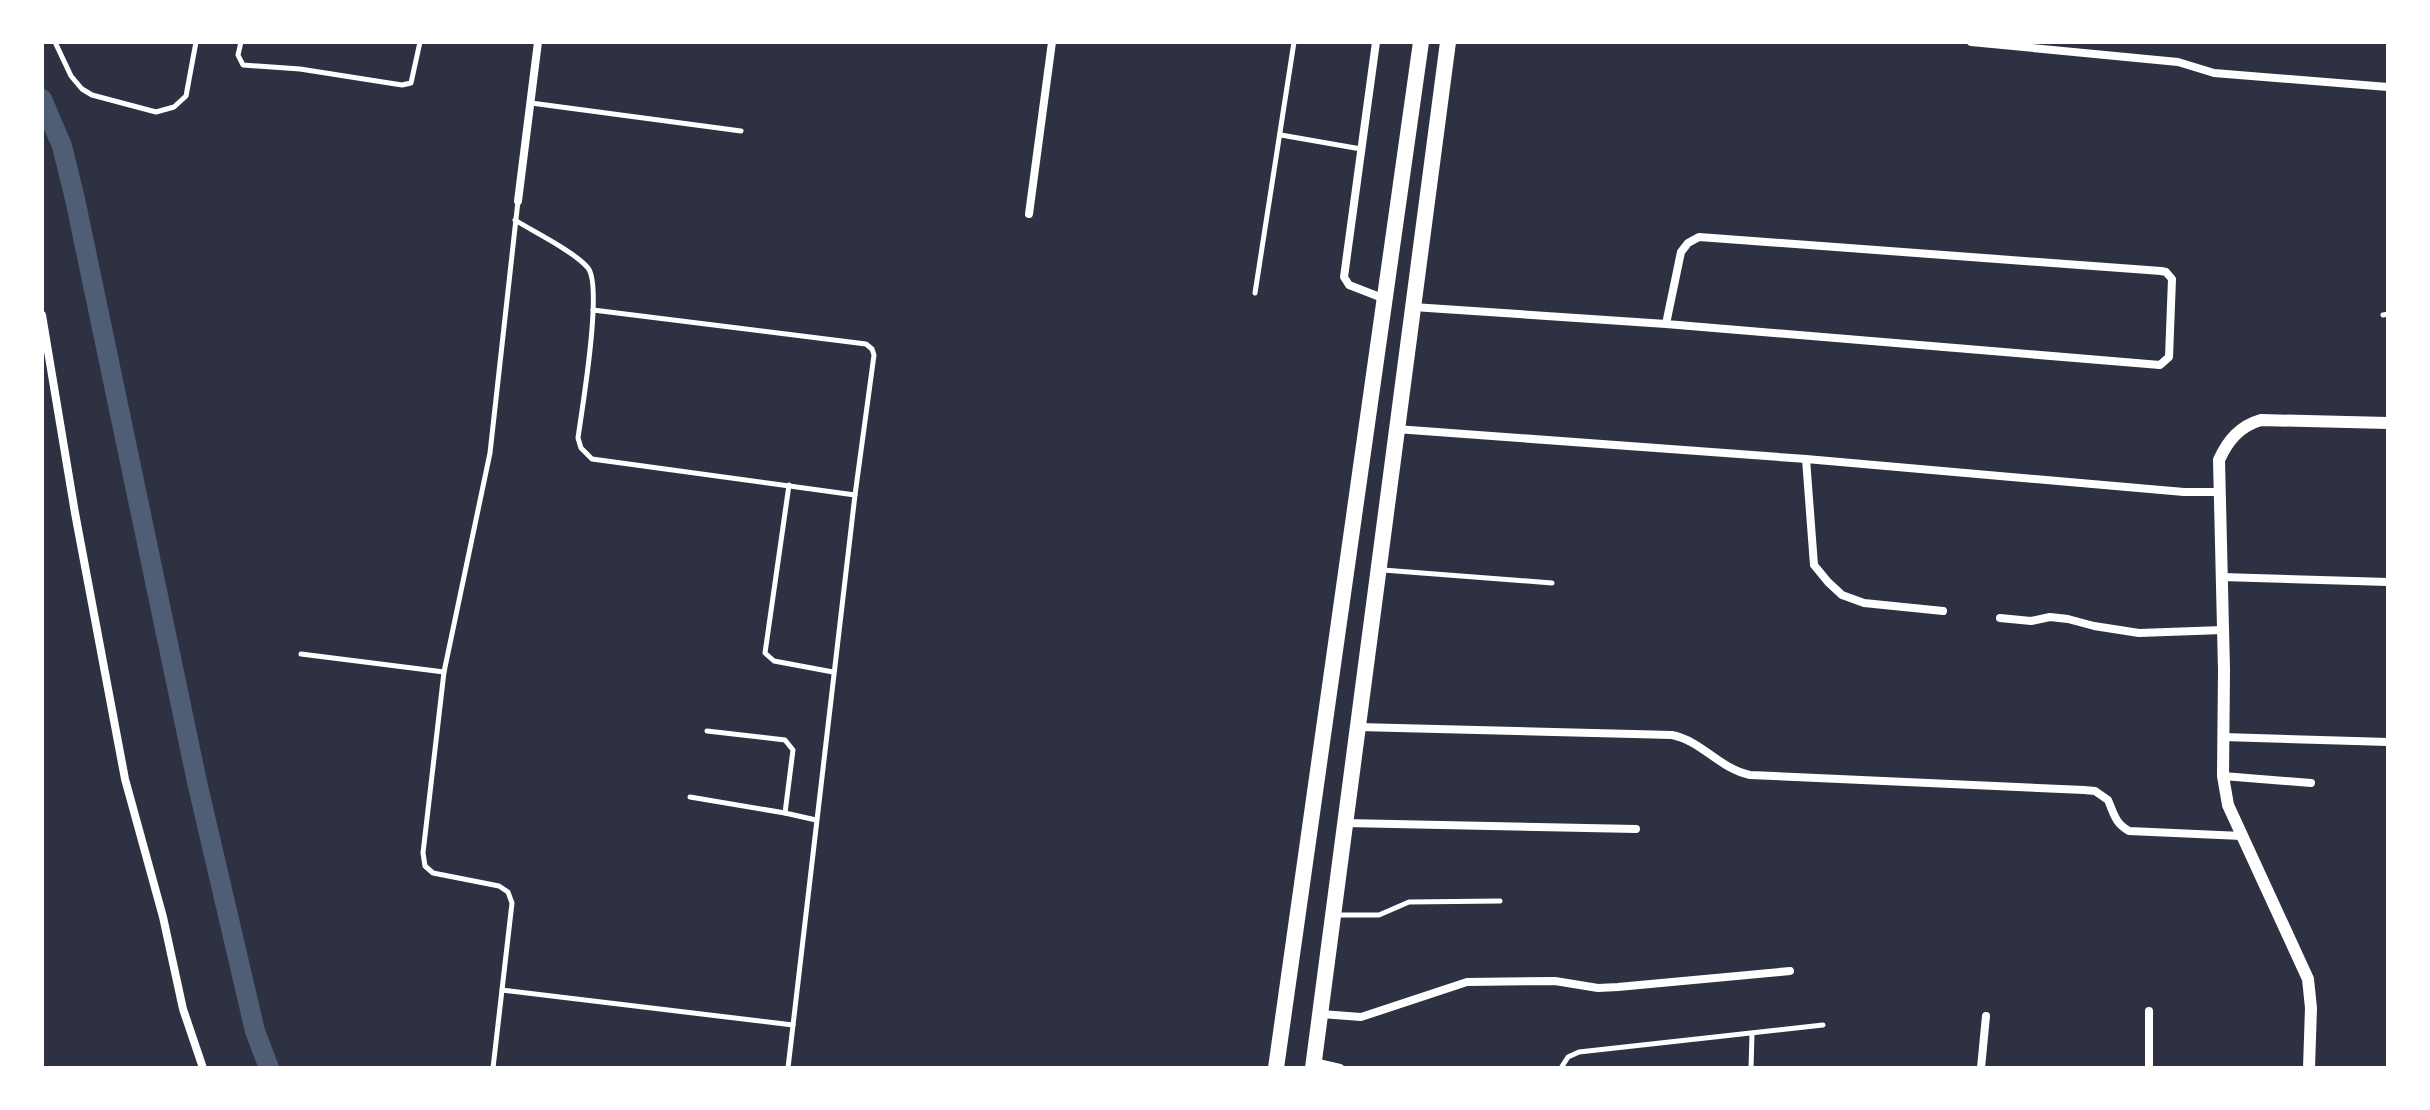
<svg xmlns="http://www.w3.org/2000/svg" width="2430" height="1110" viewBox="0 0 2430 1110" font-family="'Public Sans',sans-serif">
  <rect width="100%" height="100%" fill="#2d3142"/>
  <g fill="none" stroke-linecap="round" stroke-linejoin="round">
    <!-- canal -->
    <polyline stroke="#4f5d75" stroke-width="20" points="42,99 62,146 75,199 197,782 255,1031 269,1068"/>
    <!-- service -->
    <g stroke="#fff" stroke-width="5">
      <polyline points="55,42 71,76 82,89 92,95 156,112 174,107 186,96 196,42"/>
      <polyline points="241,42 238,55 243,65 300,69 402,85 411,83 420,42"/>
      <polyline points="531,103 741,131"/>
      <polyline points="1281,135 1361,149"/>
      <path d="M515,220C534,232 575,252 588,268C603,286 582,409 578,438L581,448L592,459L855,495L788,1068"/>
      <polyline points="1255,293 1294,42"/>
      <polyline points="593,310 866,344 872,349 874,355 855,495"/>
      <polyline points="2383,315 2388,314"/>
      <polyline points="789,485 765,653 774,661 833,672"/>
      <polyline points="1383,570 1552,583"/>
      <polyline points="301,654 444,672"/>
      <polyline points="707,731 785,740 793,750 785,813 816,820"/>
      <polyline points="690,797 785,813"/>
      <polyline points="1334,915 1379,915 1409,902 1500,901"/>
      <polyline points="502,990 793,1025"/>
      <polyline points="493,1068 512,903 508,892 499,886 433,873 425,866 423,853 444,672 490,453 518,201"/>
      <polyline points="1561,1068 1568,1057 1579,1052 1823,1025"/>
      <polyline points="1751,1068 1752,1034"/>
    </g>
    <!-- minor -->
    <g stroke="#fff" stroke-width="8">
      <polyline points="1376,42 1344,277 1349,285 1385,299"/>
      <polyline points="1971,42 2178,62 2214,73 2388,87"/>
      <polyline points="518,201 538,42"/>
      <polyline points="1029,214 1052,42"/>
      <polyline points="1413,307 1666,324 2160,365 2169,357 2172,279 2166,272 2161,271 1699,237 1688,243 1681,252 1666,324"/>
      <polyline points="42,315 75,513 125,779 163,917 183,1009 203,1068"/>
      <polyline points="1396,429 1806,459 2184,492 2221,492"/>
      <polyline points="1806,459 1814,565 1828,582 1842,595 1864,603 1943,611"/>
      <polyline points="2222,577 2388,582"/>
      <polyline points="2000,618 2031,621 2050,617 2068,619 2094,626 2139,633 2223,630"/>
      <path d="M1358,727L1672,735C1702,741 1720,769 1750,775L2084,790L2095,791L2108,800C2114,814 2115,823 2129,831L2242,836"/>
      <polyline points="2223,737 2388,742"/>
      <polyline points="2223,776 2311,783"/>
      <polyline points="1345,823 1636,829"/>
      <polyline points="1321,1014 1361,1017 1467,982 1555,981 1598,988 1618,987 1790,971"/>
      <polyline points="1314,1062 1340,1068"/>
      <polyline points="1981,1068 1986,1016"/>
      <polyline points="2149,1068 2149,1011"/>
    </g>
    <!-- tertiary -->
    <path stroke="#fff" stroke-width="12" d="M2309,1068L2311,1008L2308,979L2228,805L2223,776L2224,670L2219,460C2228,440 2240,426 2261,420L2388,423"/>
    <!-- primary -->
    <g stroke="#fff" stroke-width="16">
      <polyline points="1276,1068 1421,42"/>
      <polyline points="1313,1068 1448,42"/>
    </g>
  </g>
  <!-- border -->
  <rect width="2430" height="1110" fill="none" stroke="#ffffff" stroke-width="88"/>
</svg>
